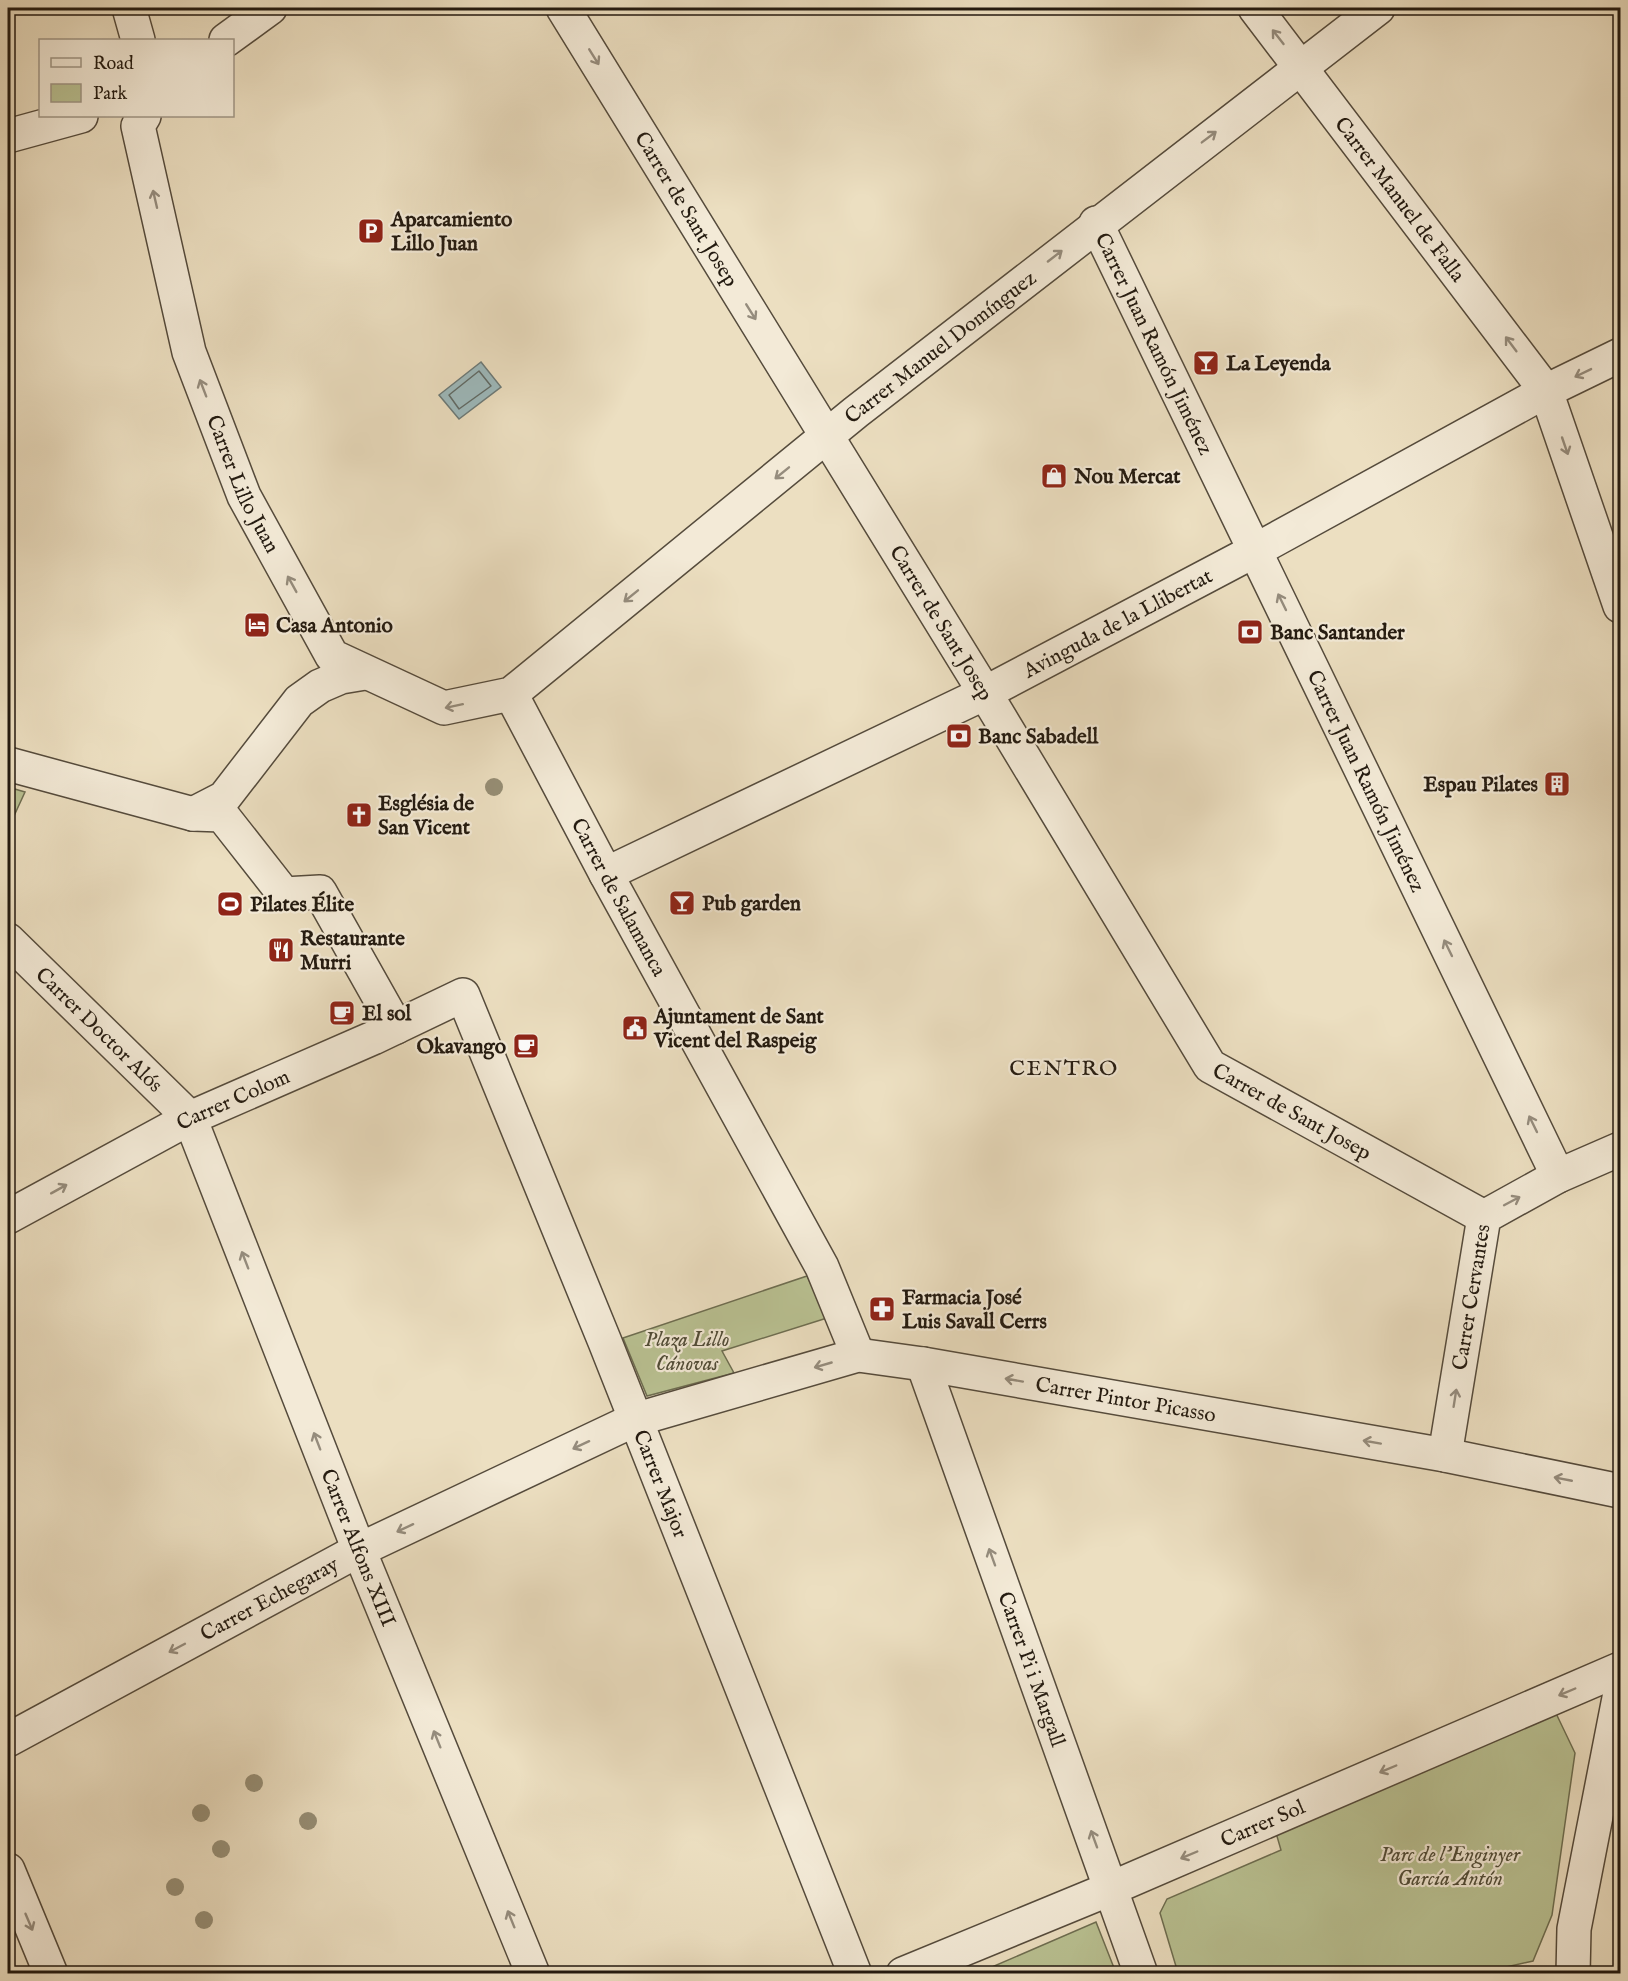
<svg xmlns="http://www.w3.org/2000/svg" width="1628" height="1981" viewBox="0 0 1628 1981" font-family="'IM FELL English',serif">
  <rect width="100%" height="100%" fill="#ecdfc1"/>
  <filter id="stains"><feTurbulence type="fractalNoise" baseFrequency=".00333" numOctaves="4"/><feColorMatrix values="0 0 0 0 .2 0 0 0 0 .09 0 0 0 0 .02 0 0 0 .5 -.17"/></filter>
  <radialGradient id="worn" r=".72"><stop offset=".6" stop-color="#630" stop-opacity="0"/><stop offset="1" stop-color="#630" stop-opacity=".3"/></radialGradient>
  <!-- green -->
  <g fill="#b9c192" stroke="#6e6e51" stroke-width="1.5">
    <polygon points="8,787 25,792 8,829"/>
    <polygon points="807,1276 827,1318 722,1351 734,1373 647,1396 623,1338"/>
    <polygon points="1552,1705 1575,1753 1552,1915 1533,1961 1493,1970 1464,1974 1178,1973 1160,1913 1167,1899 1281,1850 1274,1826"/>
    <polygon points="1096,1922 1116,1973 978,1973"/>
  </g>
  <!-- water -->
  <polygon fill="#9dbabd" stroke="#6c7a78" stroke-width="1.5" points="481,362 501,387 459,419 439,395"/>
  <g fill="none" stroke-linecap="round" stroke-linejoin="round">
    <!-- shore -->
    <polygon stroke="#606a66" stroke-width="1.5" points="479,371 491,386 459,409 449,395"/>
    <defs>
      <g id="street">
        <polyline points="129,8 138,40"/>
        <path id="s1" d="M563,8L985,693L1210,1066L1484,1217"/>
        <path id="s2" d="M1255,8L1546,391L1620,606"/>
        <polyline points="226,40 270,8"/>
        <path id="s3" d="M144,116L138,126L189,352L244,496L332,656L444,708L511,694L856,412L1378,8"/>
        <polyline points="8,136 81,116"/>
        <path id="s4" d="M1096,223L1558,1176"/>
        <path id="s5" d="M511,694L606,874L822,1267L858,1355"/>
        <polyline points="8,764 193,814 222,815 284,894 320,892 396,1027"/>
        <polyline points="193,814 224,798 299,701 320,686 341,677 365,673"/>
        <path id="s6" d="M606,874L985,693L1256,550L1546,391L1620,355"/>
        <path id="s7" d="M8,940L190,1118L359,1550L533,1974"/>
        <path id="s8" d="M8,1217L190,1118L373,1038L463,995L605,1342L855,1974"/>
        <path id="s9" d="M923,1364L1141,1974"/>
        <path id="s10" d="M1445,1455L1484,1217L1558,1176L1620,1149"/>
        <path id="s11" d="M8,1740L359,1550L634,1420L858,1355L923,1364L1445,1455L1620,1491"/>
        <polyline points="8,1870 51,1974"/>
        <path id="s12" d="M903,1974L1112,1888L1620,1669"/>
        <polyline points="1573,1974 1574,1929 1620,1693"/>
      </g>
    </defs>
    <!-- street casing -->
    <use href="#street" stroke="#554b3c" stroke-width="36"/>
    <!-- street -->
    <use href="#street" stroke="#f3ead7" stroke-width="33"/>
  </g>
  <!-- trees -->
  <g fill="#968e75">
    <circle cx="494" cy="787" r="9"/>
    <circle cx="254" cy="1783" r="9"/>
    <circle cx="201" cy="1813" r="9"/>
    <circle cx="308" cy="1821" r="9"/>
    <circle cx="221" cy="1849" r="9"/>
    <circle cx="175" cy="1887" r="9"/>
    <circle cx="204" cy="1920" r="9"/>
  </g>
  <!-- one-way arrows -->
  <defs><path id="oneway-shaft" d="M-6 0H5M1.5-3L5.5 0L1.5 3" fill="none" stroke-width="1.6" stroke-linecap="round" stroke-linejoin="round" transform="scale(1.5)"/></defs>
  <g stroke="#958c7d">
    <use href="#oneway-shaft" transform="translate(1278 37) rotate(-128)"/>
    <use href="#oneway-shaft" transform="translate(594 57) rotate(58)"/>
    <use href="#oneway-shaft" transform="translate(1209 137) rotate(-37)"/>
    <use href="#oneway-shaft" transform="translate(155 199) rotate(-103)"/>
    <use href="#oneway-shaft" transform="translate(1055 256) rotate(-38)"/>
    <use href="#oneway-shaft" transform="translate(751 312) rotate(58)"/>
    <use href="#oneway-shaft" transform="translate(1511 344) rotate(-127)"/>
    <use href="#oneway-shaft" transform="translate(1583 373) rotate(154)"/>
    <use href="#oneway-shaft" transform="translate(203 388) rotate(-111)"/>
    <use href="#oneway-shaft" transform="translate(1565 446) rotate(71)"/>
    <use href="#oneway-shaft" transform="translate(782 473) rotate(141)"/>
    <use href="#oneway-shaft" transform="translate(292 584) rotate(-119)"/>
    <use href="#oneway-shaft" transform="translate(631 596) rotate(141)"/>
    <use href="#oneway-shaft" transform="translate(1282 602) rotate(-116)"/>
    <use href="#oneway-shaft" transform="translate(454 706) rotate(168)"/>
    <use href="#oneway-shaft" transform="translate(1448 948) rotate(-116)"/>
    <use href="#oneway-shaft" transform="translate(1533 1124) rotate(-116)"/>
    <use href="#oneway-shaft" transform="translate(59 1189) rotate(-29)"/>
    <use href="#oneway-shaft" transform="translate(1512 1201) rotate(-28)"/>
    <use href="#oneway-shaft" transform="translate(245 1260) rotate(-111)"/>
    <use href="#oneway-shaft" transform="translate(823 1365) rotate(164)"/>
    <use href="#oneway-shaft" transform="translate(1014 1380) rotate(-170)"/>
    <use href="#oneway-shaft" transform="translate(1455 1398) rotate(-81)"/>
    <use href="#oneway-shaft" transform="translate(317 1441) rotate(-111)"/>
    <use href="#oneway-shaft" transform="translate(1372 1442) rotate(-170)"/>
    <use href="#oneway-shaft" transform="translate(581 1445) rotate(155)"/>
    <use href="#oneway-shaft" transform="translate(1563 1479) rotate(-169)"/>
    <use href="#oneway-shaft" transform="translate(405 1528) rotate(155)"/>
    <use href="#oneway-shaft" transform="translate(992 1557) rotate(-110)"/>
    <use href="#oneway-shaft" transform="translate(177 1648) rotate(152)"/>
    <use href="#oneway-shaft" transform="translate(1567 1692) rotate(157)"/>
    <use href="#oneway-shaft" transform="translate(437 1739) rotate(-112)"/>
    <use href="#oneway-shaft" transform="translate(1388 1769) rotate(157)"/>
    <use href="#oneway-shaft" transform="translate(1094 1839) rotate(-110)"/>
    <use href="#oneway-shaft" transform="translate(1189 1855) rotate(157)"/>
    <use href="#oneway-shaft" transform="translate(511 1919) rotate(-112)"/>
    <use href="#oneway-shaft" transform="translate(29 1922) rotate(67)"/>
  </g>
  <!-- icons -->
  <defs>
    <symbol id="parking-square" viewBox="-11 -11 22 22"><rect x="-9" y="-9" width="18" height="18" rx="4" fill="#8f2418" stroke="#f3ead7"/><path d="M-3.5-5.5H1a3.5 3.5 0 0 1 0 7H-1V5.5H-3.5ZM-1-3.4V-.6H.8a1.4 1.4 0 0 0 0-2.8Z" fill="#fff"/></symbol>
    <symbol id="bar-square" viewBox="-11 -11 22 22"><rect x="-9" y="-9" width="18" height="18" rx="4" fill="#8f2418" stroke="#f3ead7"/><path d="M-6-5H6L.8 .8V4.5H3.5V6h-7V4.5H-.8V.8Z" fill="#fff"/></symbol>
    <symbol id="shop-square" viewBox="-11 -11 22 22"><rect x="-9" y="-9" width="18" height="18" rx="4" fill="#8f2418" stroke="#f3ead7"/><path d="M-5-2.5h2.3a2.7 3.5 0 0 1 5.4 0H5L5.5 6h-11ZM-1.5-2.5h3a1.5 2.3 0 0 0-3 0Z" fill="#fff"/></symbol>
    <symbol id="hotel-square" viewBox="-11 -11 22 22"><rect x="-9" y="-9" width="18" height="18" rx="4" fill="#8f2418" stroke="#f3ead7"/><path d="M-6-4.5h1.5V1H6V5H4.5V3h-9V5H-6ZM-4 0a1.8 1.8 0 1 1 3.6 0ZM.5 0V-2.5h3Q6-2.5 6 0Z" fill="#fff"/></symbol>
    <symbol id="bank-square" viewBox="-11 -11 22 22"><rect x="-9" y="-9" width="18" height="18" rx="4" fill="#8f2418" stroke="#f3ead7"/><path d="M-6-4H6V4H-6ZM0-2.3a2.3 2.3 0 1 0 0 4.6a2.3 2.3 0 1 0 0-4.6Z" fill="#fff"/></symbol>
    <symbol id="building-square" viewBox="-11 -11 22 22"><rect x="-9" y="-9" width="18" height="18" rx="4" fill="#8f2418" stroke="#f3ead7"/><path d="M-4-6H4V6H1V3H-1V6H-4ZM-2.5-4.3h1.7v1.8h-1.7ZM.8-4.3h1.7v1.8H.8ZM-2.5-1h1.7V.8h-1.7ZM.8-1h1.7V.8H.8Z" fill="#fff"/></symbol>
    <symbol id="church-square" viewBox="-11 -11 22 22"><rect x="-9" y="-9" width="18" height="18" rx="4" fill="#8f2418" stroke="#f3ead7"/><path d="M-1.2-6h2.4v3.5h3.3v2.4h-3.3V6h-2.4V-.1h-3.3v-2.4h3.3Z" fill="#fff"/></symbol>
    <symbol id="stadium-square" viewBox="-11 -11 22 22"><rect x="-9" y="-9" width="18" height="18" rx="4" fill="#8f2418" stroke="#f3ead7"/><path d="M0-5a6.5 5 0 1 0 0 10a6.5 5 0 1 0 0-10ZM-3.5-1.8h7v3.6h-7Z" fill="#fff"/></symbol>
    <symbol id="restaurant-square" viewBox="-11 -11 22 22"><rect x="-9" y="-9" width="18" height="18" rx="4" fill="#8f2418" stroke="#f3ead7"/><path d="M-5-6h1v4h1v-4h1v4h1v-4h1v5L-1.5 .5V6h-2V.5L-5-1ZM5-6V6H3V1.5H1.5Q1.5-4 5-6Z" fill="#fff"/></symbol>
    <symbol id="cafe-square" viewBox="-11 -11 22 22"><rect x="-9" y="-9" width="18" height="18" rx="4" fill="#8f2418" stroke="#f3ead7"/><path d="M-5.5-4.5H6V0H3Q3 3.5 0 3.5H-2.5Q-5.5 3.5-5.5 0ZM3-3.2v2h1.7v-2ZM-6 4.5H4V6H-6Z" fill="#fff"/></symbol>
    <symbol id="civic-square" viewBox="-11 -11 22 22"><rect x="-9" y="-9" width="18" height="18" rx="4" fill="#8f2418" stroke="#f3ead7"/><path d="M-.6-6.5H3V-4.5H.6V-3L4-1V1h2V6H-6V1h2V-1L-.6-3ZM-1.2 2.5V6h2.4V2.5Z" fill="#fff"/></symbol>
    <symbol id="pharmacy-square" viewBox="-11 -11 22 22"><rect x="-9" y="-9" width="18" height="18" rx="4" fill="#8f2418" stroke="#f3ead7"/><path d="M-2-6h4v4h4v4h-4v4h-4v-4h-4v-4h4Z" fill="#fff"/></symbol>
  </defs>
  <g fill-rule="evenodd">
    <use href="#parking-square" x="356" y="216" width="30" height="30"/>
    <use href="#bar-square" x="1191" y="348" width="30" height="30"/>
    <use href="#shop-square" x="1039" y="461" width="30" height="30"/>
    <use href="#hotel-square" x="242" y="610" width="30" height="30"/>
    <use href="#bank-square" x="1235" y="617" width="30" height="30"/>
    <use href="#bank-square" x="944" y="721" width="30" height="30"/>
    <use href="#building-square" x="1542" y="769" width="30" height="30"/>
    <use href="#church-square" x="344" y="800" width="30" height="30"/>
    <use href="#bar-square" x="667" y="888" width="30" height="30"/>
    <use href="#stadium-square" x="215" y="889" width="30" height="30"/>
    <use href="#restaurant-square" x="266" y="935" width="30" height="30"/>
    <use href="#cafe-square" x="327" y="998" width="30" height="30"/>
    <use href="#civic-square" x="620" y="1013" width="30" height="30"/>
    <use href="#cafe-square" x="511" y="1031" width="30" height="30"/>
    <use href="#pharmacy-square" x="867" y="1294" width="30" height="30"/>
  </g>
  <g text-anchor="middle" stroke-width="4.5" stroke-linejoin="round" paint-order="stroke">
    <!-- street labels -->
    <g font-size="21" fill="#231a10" stroke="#f3ead7">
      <text dy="7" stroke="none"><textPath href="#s2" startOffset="240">Carrer Manuel de Falla</textPath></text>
      <text dy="7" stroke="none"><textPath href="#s1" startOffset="236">Carrer de Sant Josep</textPath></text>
      <text dy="7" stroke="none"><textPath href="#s4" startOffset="134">Carrer Juan Ramón Jiménez</textPath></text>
      <text dy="7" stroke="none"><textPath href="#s3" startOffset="1324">Carrer Manuel Domínguez</textPath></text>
      <text dy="7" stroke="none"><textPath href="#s3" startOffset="386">Carrer Lillo Juan</textPath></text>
      <text dy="7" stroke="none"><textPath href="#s1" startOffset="722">Carrer de Sant Josep</textPath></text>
      <text dy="7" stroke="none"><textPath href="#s6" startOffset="570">Avinguda de la Llibertat</textPath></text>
      <text dy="7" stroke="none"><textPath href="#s4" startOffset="620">Carrer Juan Ramón Jiménez</textPath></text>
      <text dy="7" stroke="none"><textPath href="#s5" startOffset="230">Carrer de Salamanca</textPath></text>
      <text dy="7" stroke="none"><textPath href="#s7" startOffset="128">Carrer Doctor Alós</textPath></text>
      <text dy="7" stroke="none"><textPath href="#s8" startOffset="254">Carrer Colom</textPath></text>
      <text dy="7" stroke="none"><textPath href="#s1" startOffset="1334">Carrer de Sant Josep</textPath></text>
      <text dy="7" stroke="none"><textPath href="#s10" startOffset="160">Carrer Cervantes</textPath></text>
      <text dy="7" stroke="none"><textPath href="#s11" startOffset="1208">Carrer Pintor Picasso</textPath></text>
      <text dy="7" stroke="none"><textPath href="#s8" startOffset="1034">Carrer Major</textPath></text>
      <text dy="7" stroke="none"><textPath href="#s7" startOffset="716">Carrer Alfons XIII</textPath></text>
      <text dy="7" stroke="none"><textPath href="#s11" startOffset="297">Carrer Echegaray</textPath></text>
      <text dy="7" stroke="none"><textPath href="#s9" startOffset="324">Carrer Pi i Margall</textPath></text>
      <text dy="7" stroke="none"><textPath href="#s12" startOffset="390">Carrer Sol</textPath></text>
    </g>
    <!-- poi labels -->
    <g font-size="21" font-weight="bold" fill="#231a10" stroke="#f3ead7" text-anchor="start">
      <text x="391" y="226">Aparcamiento<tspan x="391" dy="24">Lillo Juan</tspan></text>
      <text x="1226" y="370">La Leyenda</text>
      <text x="1074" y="483">Nou Mercat</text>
      <text x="276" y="632">Casa Antonio</text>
      <text x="1270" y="639">Banc Santander</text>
      <text x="978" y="743">Banc Sabadell</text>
      <text x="1538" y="791" text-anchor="end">Espau Pilates</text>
      <text x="378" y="810">Església de<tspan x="378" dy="24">San Vicent</tspan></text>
      <text x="702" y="910">Pub garden</text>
      <text x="250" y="911">Pilates Élite</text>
      <text x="300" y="945">Restaurante<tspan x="300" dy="24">Murri</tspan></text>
      <text x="362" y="1020">El sol</text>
      <text x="654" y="1023">Ajuntament de Sant<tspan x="654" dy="24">Vicent del Raspeig</tspan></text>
      <text x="506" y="1053" text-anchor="end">Okavango</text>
      <text x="902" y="1304">Farmacia José<tspan x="902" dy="24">Luis Savall Cerrs</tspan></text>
    </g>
    <!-- park labels -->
    <g font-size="21" font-style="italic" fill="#504c37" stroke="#f3ead7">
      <text x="687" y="1346">Plaza Lillo<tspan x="687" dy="24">Cánovas</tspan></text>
      <text x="1450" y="1861">Parc de l'Enginyer<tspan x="1450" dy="24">García Antón</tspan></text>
    </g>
    <!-- neighbourhood labels -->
    <g font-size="22" letter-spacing="1.5" fill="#231a10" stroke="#f3ead7">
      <text x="1064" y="1075">CENTRO</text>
    </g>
  </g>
  <!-- margin -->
  <rect width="1628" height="1981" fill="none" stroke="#ecdfc1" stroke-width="30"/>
  <rect x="9" y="9" width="1610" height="1963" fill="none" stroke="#231a10" stroke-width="3"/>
  <rect x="15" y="15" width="1598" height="1951" fill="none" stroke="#231a10" stroke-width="1.5"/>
  <!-- legend -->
  <rect x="39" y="39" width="195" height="78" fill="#f3ead7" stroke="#a09787" stroke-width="1.5"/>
  <rect x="51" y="58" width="30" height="9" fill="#f3ead7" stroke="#a09787" stroke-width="1.5"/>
  <text x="93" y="69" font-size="18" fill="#231a10">Road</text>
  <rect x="51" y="84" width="30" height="18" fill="#b9c192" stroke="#a09787" stroke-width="1.5"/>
  <text x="93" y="99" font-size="18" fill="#231a10">Park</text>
  <rect width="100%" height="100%" filter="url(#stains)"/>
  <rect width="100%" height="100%" fill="url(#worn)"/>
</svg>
